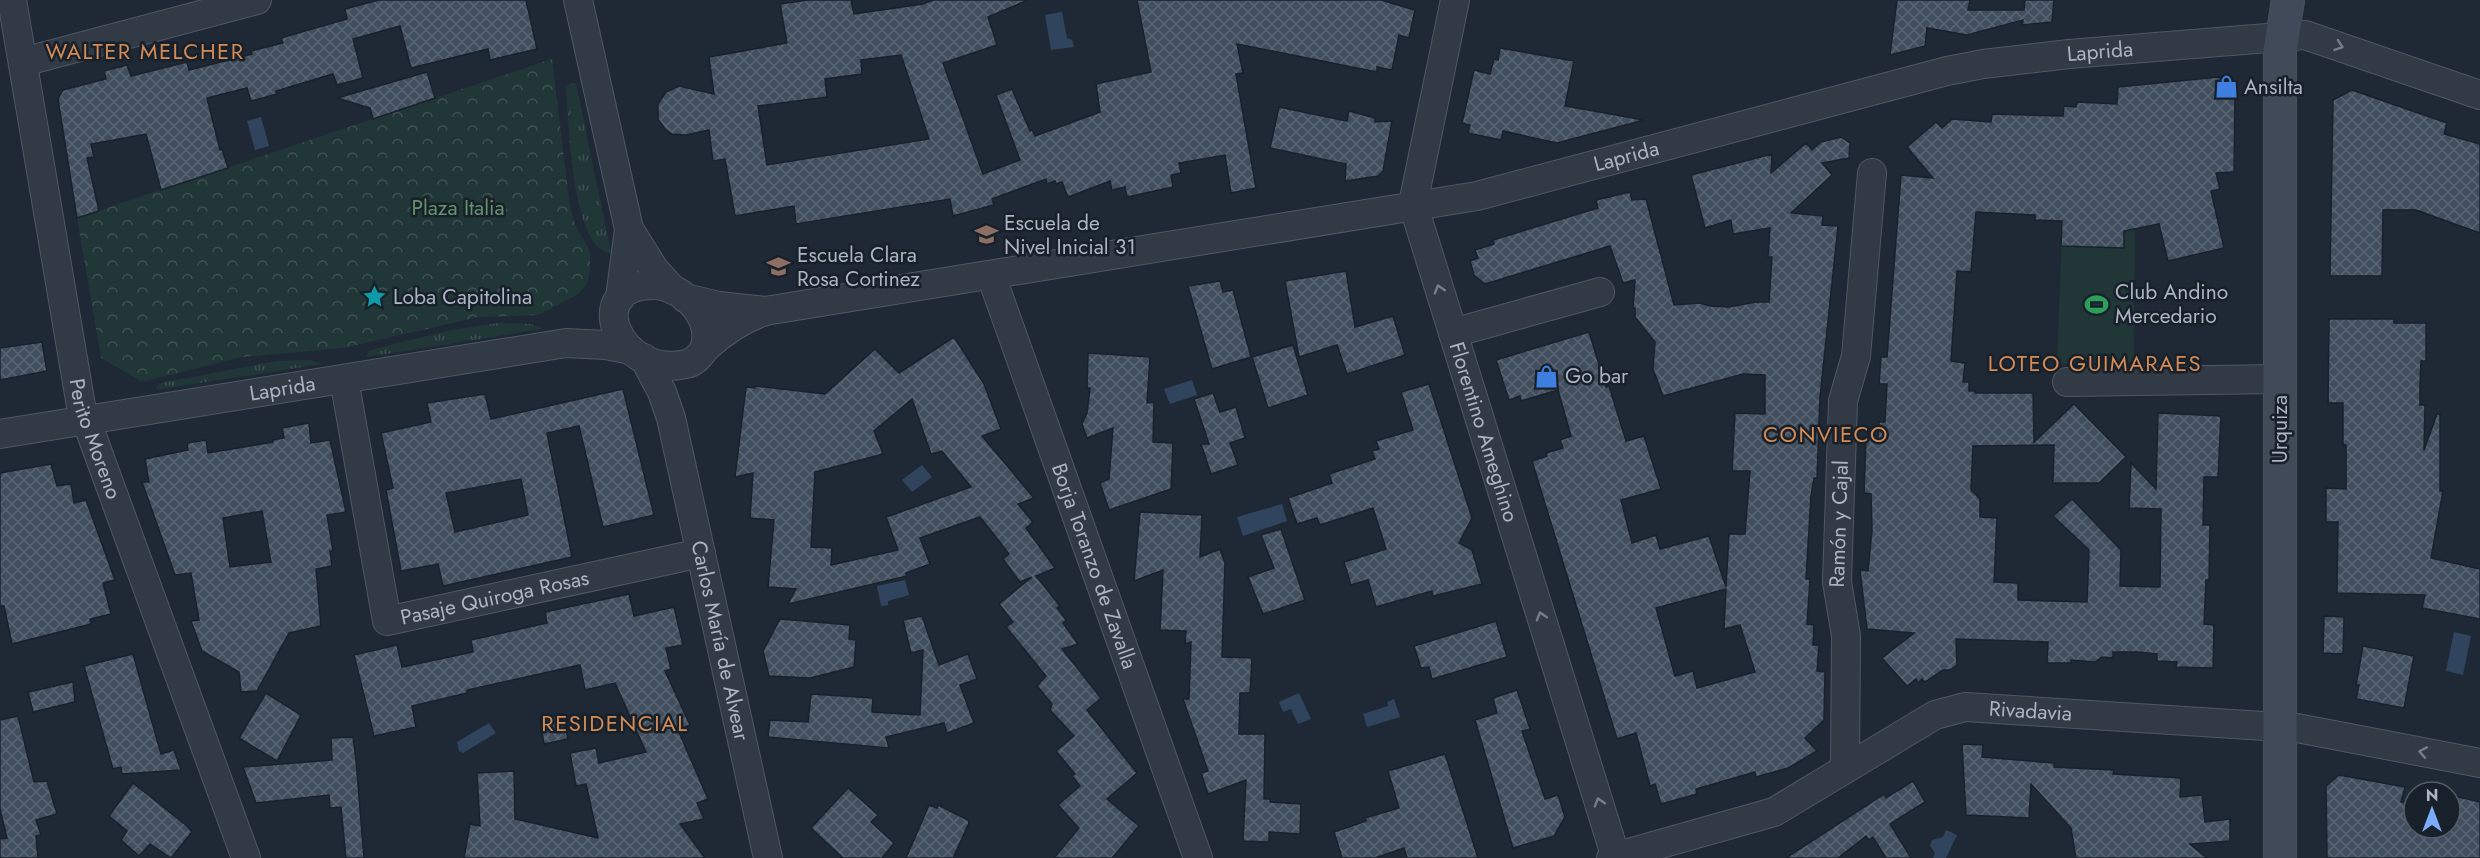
<svg xmlns="http://www.w3.org/2000/svg" width="2480" height="858" viewBox="0 0 2480 858" font-family="Jost,sans-serif">
  <defs>
    <pattern id="grass-tufts" width="24" height="20" patternUnits="userSpaceOnUse" patternTransform="scale(1.5)"><rect width="24" height="20" fill="#213637"/><path d="M3 7l-1-3M5 7V3M7 7l1-3M15 17l-1-3M17 17v-4M19 17l1-3" fill="none" stroke="#3f5152"/></pattern>
    <pattern id="forest-crowns" width="20" height="18" patternUnits="userSpaceOnUse" patternTransform="scale(1.5)"><rect width="20" height="18" fill="#213637"/><path d="M2 6a3 3 0 1 1 6 0M12 15a3 3 0 1 1 6 0" fill="none" stroke="#3f5152"/></pattern>
    <pattern id="building-cross-hatch" width="8" height="8" patternUnits="userSpaceOnUse" patternTransform="scale(1.5)"><rect width="8" height="8" fill="#414e5e"/><path d="M0 0l8 8M0 8l8-8" fill="none" stroke="#5a6573"/></pattern>
  </defs>
  <rect width="100%" height="100%" fill="#1e2935"/>
  <!-- grass -->
  <g fill="url(#grass-tufts)">
    <path d="M571,83H576L611,253C572,251 569,123 566,92V88Z"/>
    <polygon points="499,323 531,324 543,329 366,357 369,351 378,348 451,330"/>
    <polygon points="310,360 322,364 155,390 159,384 166,382 277,361"/>
  </g>
  <!-- forest -->
  <polygon fill="url(#forest-crowns)" points="552,59 570,207 575,224 590,252 590,271 587,284 577,295 538,315 479,317 343,348 242,357 142,382 101,358 77,218"/>
  <!-- pitch -->
  <polygon fill="#213637" points="2135,224 2134,362 2057,364 2062,227"/>
  <!-- water -->
  <g fill="#31445d">
    <polygon points="1062,12 1067,38 1072,40 1074,47 1051,50 1045,15"/>
    <polygon points="261,117 269,146 255,150 247,121"/>
    <polygon points="1192,380 1197,395 1170,404 1164,389"/>
    <polygon points="922,465 932,477 912,492 902,480"/>
    <polygon points="1282,504 1287,521 1243,536 1237,517"/>
    <polygon points="905,580 909,595 888,601 888,605 881,606 877,586"/>
    <polygon points="2454,632 2471,636 2463,675 2446,671"/>
    <polygon points="1299,693 1311,719 1298,724 1291,709 1283,712 1279,702"/>
    <polygon points="1394,699 1400,717 1367,727 1363,714 1388,706 1387,702"/>
    <polygon points="489,723 496,733 463,753 459,751 457,742"/>
    <polygon points="1946,830 1957,835 1946,858 1933,858 1935,853 1930,846 1932,840 1943,837"/>
  </g>
  <!-- building -->
  <g fill="url(#building-cross-hatch)" stroke="#19222c" stroke-width="1.5" fill-rule="evenodd">
    <polygon points="379,0 526,0 537,49 490,60 488,49 411,68 400,26 353,39 363,78 337,85 333,74 276,91 277,94 251,101 247,88 207,98 220,150 222,149 228,168 161,190 146,134 91,144 94,157 87,158 99,211 77,218 58,99 63,90 106,79 104,71 127,65 131,76 187,62 189,70 252,54 251,51 283,43 281,38 347,19 345,9"/>
    <path d="M808,0H851L854,14L923,4L933,0H1028L988,17L997,45L943,63L983,174L1020,160L996,95L1012,89L1030,131L1032,130L1035,136L1100,112L1096,84L1151,72L1137,0H1381L1415,10L1409,38L1399,35L1392,70L1377,67V72L1237,44L1243,73L1236,74L1256,188L1231,193L1225,155L1179,163L1181,173L1171,175L1173,187L1127,197L1125,187L1112,190L1110,181L1068,197L1062,182L1056,184L1055,181L1047,184L1046,179L992,199L994,205L953,216L950,199L796,224L794,206L735,216L725,159L713,161L709,130L686,135L672,134L665,129L658,119V104L666,92L679,86L714,94L709,57L787,43L780,4ZM901,55L929,139L767,165L758,106L827,97L825,79L862,74L861,60Z"/>
    <polygon points="1897,0 1970,0 1968,10 2024,10 2025,0 2054,0 2052,22 2022,25 2023,20 1967,35 1927,28 1925,46 1890,55"/>
    <polygon points="1500,48 1574,61 1565,106 1644,120 1557,143 1503,131 1501,140 1468,133 1470,125 1462,123 1474,70 1490,74 1494,59 1498,60"/>
    <polygon points="427,72 435,98 373,119 370,108 337,98"/>
    <polygon points="2219,77 2235,92 2234,172 2216,173 2220,189 2211,191 2224,248 2168,261 2159,224 2124,231 2124,248 2061,246 2062,221 2035,220 2035,215 1976,212 1971,272 1957,271 1951,361 1965,363 1963,382 1969,382 1969,391 1975,391 1975,393 2033,393 2034,442 2074,404 2126,457 2099,483 2053,483 2054,445 1973,446 1971,490 1980,499 1980,517 1997,518 1994,582 2018,583 2018,600 2087,602 2089,550 2053,516 2072,499 2121,550 2120,586 2160,587 2161,509 2129,508 2131,463 2156,489 2158,413 2221,416 2218,477 2204,477 2203,525 2210,525 2209,580 2206,580 2204,624 2214,625 2213,668 2176,667 2177,662 2157,661 2157,654 2138,652 2113,652 2113,658 2102,657 2095,662 2071,660 2071,663 2047,663 2048,642 1956,639 1957,665 1950,670 1943,670 1925,682 1922,679 1918,683 1916,679 1907,686 1882,658 1914,633 1867,629 1860,570 1868,571 1872,530 1871,494 1864,493 1866,438 1878,438 1879,422 1885,422 1887,384 1879,384 1881,357 1887,357 1901,175 1933,178 1907,147 1936,122 1942,128 1952,119 1991,122 1992,114 2063,116 2064,106 2076,107 2077,102 2117,104 2118,87"/>
    <polygon points="2352,90 2447,123 2444,134 2480,144 2480,233 2416,210 2383,210 2382,276 2330,276 2333,100"/>
    <polygon points="1279,107 1347,121 1349,111 1375,118 1375,122 1392,121 1383,171 1378,176 1345,181 1346,164 1270,148"/>
    <path d="M1841,137L1850,143L1849,158L1822,163L1832,175L1791,213L1823,216L1822,225L1838,226L1820,397L1817,478H1814L1811,496L1806,579H1810L1807,624L1814,625L1813,645H1819L1817,671L1825,672L1824,720L1805,738L1817,751L1788,768L1756,777L1755,772L1696,789L1697,794L1661,804L1655,784L1650,786L1636,733L1617,739L1532,461L1547,456L1546,453L1563,448L1560,440L1571,436L1558,390L1521,401L1520,396L1509,400L1496,360L1589,332L1606,387L1609,386L1626,441L1644,436L1661,489L1621,500L1632,543L1656,535L1660,549L1709,536L1726,587L1729,534H1745L1750,471H1732L1735,413L1765,414V375L1743,374L1663,396L1653,369L1655,342L1635,317V308H1633L1635,280L1623,283L1610,246L1485,284L1474,275L1470,261L1478,258L1475,250L1494,244L1493,240L1598,208L1596,200L1630,192L1632,200L1646,199L1674,305L1700,303L1710,306L1729,307L1756,302H1769L1772,257H1768L1770,228L1733,234L1731,220L1705,228L1691,175L1772,154L1771,173L1806,143L1812,150L1821,142ZM1726,589L1724,629L1740,625L1755,672L1697,688L1693,671L1675,676L1656,608Z"/>
    <polygon points="1346,271 1355,327 1393,316 1405,355 1347,374 1337,345 1299,357 1285,281"/>
    <polygon points="1220,281 1223,292 1233,290 1251,357 1212,369 1188,286"/>
    <polygon points="2329,319 2394,319 2394,323 2426,323 2426,361 2421,361 2420,384 2420,405 2425,405 2424,450 2437,414 2440,414 2440,491 2443,491 2431,558 2480,569 2480,619 2422,608 2425,595 2337,593 2338,522 2326,522 2326,488 2346,489 2346,445 2343,445 2343,403 2328,403"/>
    <path d="M954,337L984,384L1001,429L982,436L1034,498L1018,504L1033,522L1026,528L1055,568L1036,576L1060,606L1057,608L1066,620L1063,623L1078,644L1062,649L1101,698L1087,710L1137,773L1107,799L1139,826L1112,858H1054L1079,828L1058,805L1080,786L1072,776L1075,774L1056,751L1074,736L1050,710L1052,704L1037,686L1046,676L1006,627L1013,622L999,604L1032,577L1020,582L1003,559L1009,554L980,517L920,538L930,564L906,573L907,576L788,604L796,589L768,587L774,520L750,518L753,473L735,477L746,387L755,388V386L825,394L875,349L899,373ZM912,399L931,454L942,451L971,487L886,517L898,550L831,565L832,548L811,547L815,472L883,454L874,431Z"/>
    <polygon points="42,342 47,371 0,380 0,348"/>
    <polygon points="1293,345 1308,395 1268,408 1252,357"/>
    <polygon points="1088,353 1150,357 1147,403 1154,402 1153,442 1173,443 1171,489 1109,510 1100,483 1109,479 1113,428 1087,438 1082,424 1087,413 1090,388 1087,388"/>
    <polygon points="1429,384 1472,518 1459,543 1472,550 1482,584 1433,596 1432,591 1376,607 1368,580 1351,585 1344,562 1386,549 1373,508 1320,525 1317,518 1297,524 1288,498 1332,483 1329,474 1375,459 1372,451 1379,449 1376,441 1413,430 1401,392"/>
    <path d="M623,389L654,515L603,527L579,426L547,433L572,557L443,586L438,564L401,571L386,490L393,488L381,433L431,422L427,403L485,394L491,419ZM521,479L528,515L455,532L446,493Z"/>
    <polygon points="1213,393 1220,412 1236,407 1245,438 1230,443 1238,465 1211,474 1201,444 1209,444 1194,399"/>
    <path d="M309,423L311,443L330,440L346,512L327,515L333,551H330L332,566L316,569L321,626L289,633L257,691L241,692L239,672L202,651L191,621L199,620L191,573L175,575L142,482H149L145,459L188,450L187,443L206,440L208,453L273,442V440L284,438L282,428ZM262,511L271,562L230,567L223,518Z"/>
    <polygon points="51,464 57,486 71,484 74,503 86,500 115,580 103,583 111,614 90,619 91,624 12,644 4,606 0,606 0,473"/>
    <polygon points="1140,512 1202,515 1200,557 1220,549 1225,563 1222,657 1252,658 1250,693 1240,693 1239,734 1265,734 1264,799 1270,799 1270,802 1301,804 1300,834 1269,832 1269,842 1243,841 1246,780 1208,794 1201,773 1208,771 1183,699 1189,699 1191,642 1185,644 1186,631 1160,630 1163,570 1134,581"/>
    <polygon points="1281,529 1305,600 1263,614 1248,577 1274,568 1261,535"/>
    <polygon points="629,594 634,616 674,607 683,645 666,648 671,669 665,671 690,725 678,730 708,799 697,803 704,819 680,824 705,858 464,858 470,824 480,826 477,773 514,771 515,819 598,838 586,784 576,786 570,753 596,748 599,763 646,752 615,683 585,690 580,665 467,690 467,693 412,706 416,727 374,736 354,655 397,645 402,667 473,652 471,640 547,623 545,612"/>
    <polygon points="922,616 939,665 968,654 977,679 960,685 974,723 947,733 944,723 886,737 889,748 768,737 770,720 808,722 811,694 873,698 872,712 920,715 923,650 911,653 903,620"/>
    <polygon points="2324,616 2344,617 2343,654 2323,653"/>
    <polygon points="780,619 850,625 849,639 856,640 854,667 810,678 769,676 763,651"/>
    <polygon points="1496,621 1507,657 1432,679 1429,667 1421,668 1414,646"/>
    <polygon points="2363,646 2414,656 2404,708 2356,699 2359,685 2356,685"/>
    <polygon points="133,654 161,754 174,750 181,770 122,774 121,767 113,769 84,666"/>
    <polygon points="73,682 75,702 33,712 28,692"/>
    <polygon points="1517,690 1530,729 1522,731 1545,799 1558,795 1565,817 1554,836 1513,848 1475,720 1497,713 1493,698"/>
    <polygon points="266,693 301,715 277,761 239,738"/>
    <polygon points="563,714 568,739 544,744 540,719"/>
    <polygon points="18,716 34,782 47,781 57,814 36,820 41,835 36,836 38,858 0,858 0,839 7,838 0,809 0,720"/>
    <polygon points="353,737 356,760 364,858 346,858 341,807 330,808 329,795 256,803 243,767 332,760 331,738"/>
    <polygon points="1962,744 1983,745 1982,757 2054,763 2054,767 2114,770 2113,774 2181,778 2180,797 2202,795 2205,822 2230,819 2230,841 2190,844 2207,858 2076,858 2071,828 2031,784 2029,818 1966,815"/>
    <polygon points="1445,754 1478,858 1407,858 1404,848 1375,858 1342,858 1334,832 1366,821 1365,818 1399,808 1388,771"/>
    <polygon points="2339,775 2405,787 2401,802 2414,805 2414,828 2450,828 2450,795 2480,802 2480,858 2327,858 2326,786"/>
    <polygon points="1913,781 1925,802 1890,824 1911,858 1886,858 1873,837 1869,840 1866,836 1838,858 1786,858 1884,794 1886,798"/>
    <polygon points="133,783 187,826 192,832 171,858 150,844 139,856 121,840 127,831 109,816"/>
    <polygon points="848,788 878,815 871,822 894,843 882,858 843,858 811,828"/>
    <polygon points="929,805 937,808 938,805 968,820 969,823 953,858 906,858"/>
  </g>
  <g fill="none" stroke-linecap="round" stroke-linejoin="round">
    <defs>
      <g id="street">
        <path id="s1" d="M12,0L81,406L246,858"/>
        <polyline points="578,0 629,229 620,298"/>
        <path id="s2" d="M1455,0L1413,204L1616,858"/>
        <polyline points="23,62 257,0"/>
        <polyline points="629,229 654,269 673,290"/>
        <path id="s3" d="M991,275L1198,858"/>
        <path id="s4" d="M685,298L719,306L765,311L1477,196L1947,71L1983,64L2069,54L2305,35L2480,95"/>
        <polyline points="1453,333 1600,292"/>
        <path d="M704,349C715,319 684,286 655,285C579,284 619,380 686,364C699,361 701,351 710,344C726,330 745,318 765,311"/>
        <path id="s5" d="M644,358L662,392L671,418L768,858"/>
        <path id="s6" d="M344,379L387,621L701,553"/>
        <polyline points="2067,382 2280,379"/>
        <path id="s7" d="M0,434L566,343L606,345L631,350"/>
        <path id="s8" d="M1845,769L1846,636L1837,582L1843,401L1856,356L1872,173"/>
        <path id="s9" d="M1611,858L1774,812L1935,715L1965,707L2297,728L2480,763"/>
      </g>
      <polyline id="secondary" points="2280,858 2280,51 2288,0"/>
    </defs>
    <!-- street casing -->
    <use href="#street" stroke="#4f5864" stroke-width="30"/>
    <!-- secondary casing -->
    <use href="#secondary" stroke="#4f5864" stroke-width="34"/>
    <!-- street -->
    <use href="#street" stroke="#323a46" stroke-width="28"/>
    <!-- secondary -->
    <use href="#secondary" stroke="#404a59" stroke-width="33"/>
  </g>
  <!-- one-way arrows -->
  <defs><path id="oneway-chevron" d="M-2-3.5L2.5 0L-2 3.5" fill="none" stroke-width="1.6" stroke-linecap="round" stroke-linejoin="round" transform="scale(1.5)"/></defs>
  <g stroke="#757e8b">
    <use href="#oneway-chevron" transform="translate(2339 46) rotate(19)"/>
    <use href="#oneway-chevron" transform="translate(1439 289) rotate(-107)"/>
    <use href="#oneway-chevron" transform="translate(1541 616) rotate(-107)"/>
    <use href="#oneway-chevron" transform="translate(2423 752) rotate(-169)"/>
    <use href="#oneway-chevron" transform="translate(1599 802) rotate(-107)"/>
  </g>
  <!-- icons -->
  <defs>
    <symbol id="shop-bare" viewBox="-9 -9 18 18"><path d="M-5-2.5h2.3a2.7 3.5 0 0 1 5.4 0H5L5.5 6h-11ZM-1.5-2.5h3a1.5 2.3 0 0 0-3 0Z" fill="#3f7fe0" stroke="#18202a" stroke-width="2.5" paint-order="stroke"/></symbol>
    <symbol id="school-bare" viewBox="-9 -9 18 18"><path d="M0-5L7-2L0 1L-7-2ZM-4 1L0 2.5L4 1V4Q0 6-4 4Z" fill="#8d6e63" stroke="#18202a" stroke-width="2.5" paint-order="stroke"/></symbol>
    <symbol id="sight-bare" viewBox="-9 -9 18 18"><path d="M0-6L1.8-2.2L6-1.7L2.9 1.2L3.7 5.4L0 3.3L-3.7 5.4L-2.9 1.2L-6-1.7L-1.8-2.2Z" fill="#0f9aa8" stroke="#18202a" stroke-width="2.5" paint-order="stroke"/></symbol>
    <symbol id="stadium-bare" viewBox="-9 -9 18 18"><path d="M0-5a6.5 5 0 1 0 0 10a6.5 5 0 1 0 0-10ZM-3.5-1.8h7v3.6h-7Z" fill="#2e9e5b" stroke="#18202a" stroke-width="2.5" paint-order="stroke"/></symbol>
  </defs>
  <g fill-rule="evenodd">
    <use href="#shop-bare" x="2210" y="70" width="33" height="33"/>
    <use href="#school-bare" x="970" y="218" width="33" height="33"/>
    <use href="#school-bare" x="762" y="250" width="33" height="33"/>
    <use href="#sight-bare" x="358" y="280" width="33" height="33"/>
    <use href="#stadium-bare" x="2080" y="288" width="33" height="33"/>
    <use href="#shop-bare" x="1530" y="360" width="33" height="33"/>
  </g>
  <g text-anchor="middle" stroke-width="5" stroke-linejoin="round" paint-order="stroke">
    <!-- street labels -->
    <g font-size="21" fill="#abb5c3" stroke="#18202a">
      <text dy="7" stroke="none"><textPath href="#s4" startOffset="1443">Laprida</textPath></text>
      <text dy="7" stroke="none"><textPath href="#s4" startOffset="957">Laprida</textPath></text>
      <text dy="7" stroke="none"><textPath href="#s7" startOffset="286">Laprida</textPath></text>
      <text transform="translate(2280 429) rotate(-90)" y="7">Urquiza</text>
      <text dy="7" stroke="none"><textPath href="#s2" startOffset="447">Florentino Ameghino</textPath></text>
      <text dy="7" stroke="none"><textPath href="#s1" startOffset="447">Perito Moreno</textPath></text>
      <text dy="7" stroke="none"><textPath href="#s8" startOffset="246">Ramón y Cajal</textPath></text>
      <text dy="7" stroke="none"><textPath href="#s3" startOffset="309">Borja Toranzo de Zavalla</textPath></text>
      <text dy="7" stroke="none"><textPath href="#s6" startOffset="356">Pasaje Quiroga Rosas</textPath></text>
      <text dy="7" stroke="none"><textPath href="#s5" startOffset="294">Carlos María de Alvear</textPath></text>
      <text dy="7" stroke="none"><textPath href="#s9" startOffset="454">Rivadavia</textPath></text>
    </g>
    <!-- poi labels -->
    <g font-size="21" fill="#abb5c3" stroke="#18202a" text-anchor="start">
      <text x="2244" y="94">Ansilta</text>
      <text x="1004" y="230">Escuela de<tspan x="1004" dy="24">Nivel Inicial 31</tspan></text>
      <text x="797" y="262">Escuela Clara<tspan x="797" dy="24">Rosa Cortinez</tspan></text>
      <text x="2115" y="299">Club Andino<tspan x="2115" dy="24">Mercedario</tspan></text>
      <text x="393" y="304">Loba Capitolina</text>
      <text x="1565" y="383">Go bar</text>
    </g>
    <!-- park labels -->
    <g font-size="21" fill="#63936e" stroke="#18202a">
      <text x="458" y="215">Plaza Italia</text>
    </g>
    <!-- neighbourhood labels -->
    <g font-size="22" letter-spacing="1.5" fill="#d48b56" stroke="#18202a">
      <text x="145" y="59">WALTER MELCHER</text>
      <text x="2095" y="371">LOTEO GUIMARAES</text>
      <text x="1826" y="442">CONVIECO</text>
      <text x="615" y="731">RESIDENCIAL</text>
    </g>
  </g>
  <!-- north arrow -->
  <g transform="translate(2432 810)"><circle r="28" fill="#18202a" stroke="#535c67" stroke-width="1.5"/>
  <path d="M0-4.5L10 22L0 15L-10 22Z" fill="#7aadf9"/>
  <text y="-9" font-size="16" font-weight="bold" text-anchor="middle" fill="#abb5c3">N</text>
  </g>
</svg>
